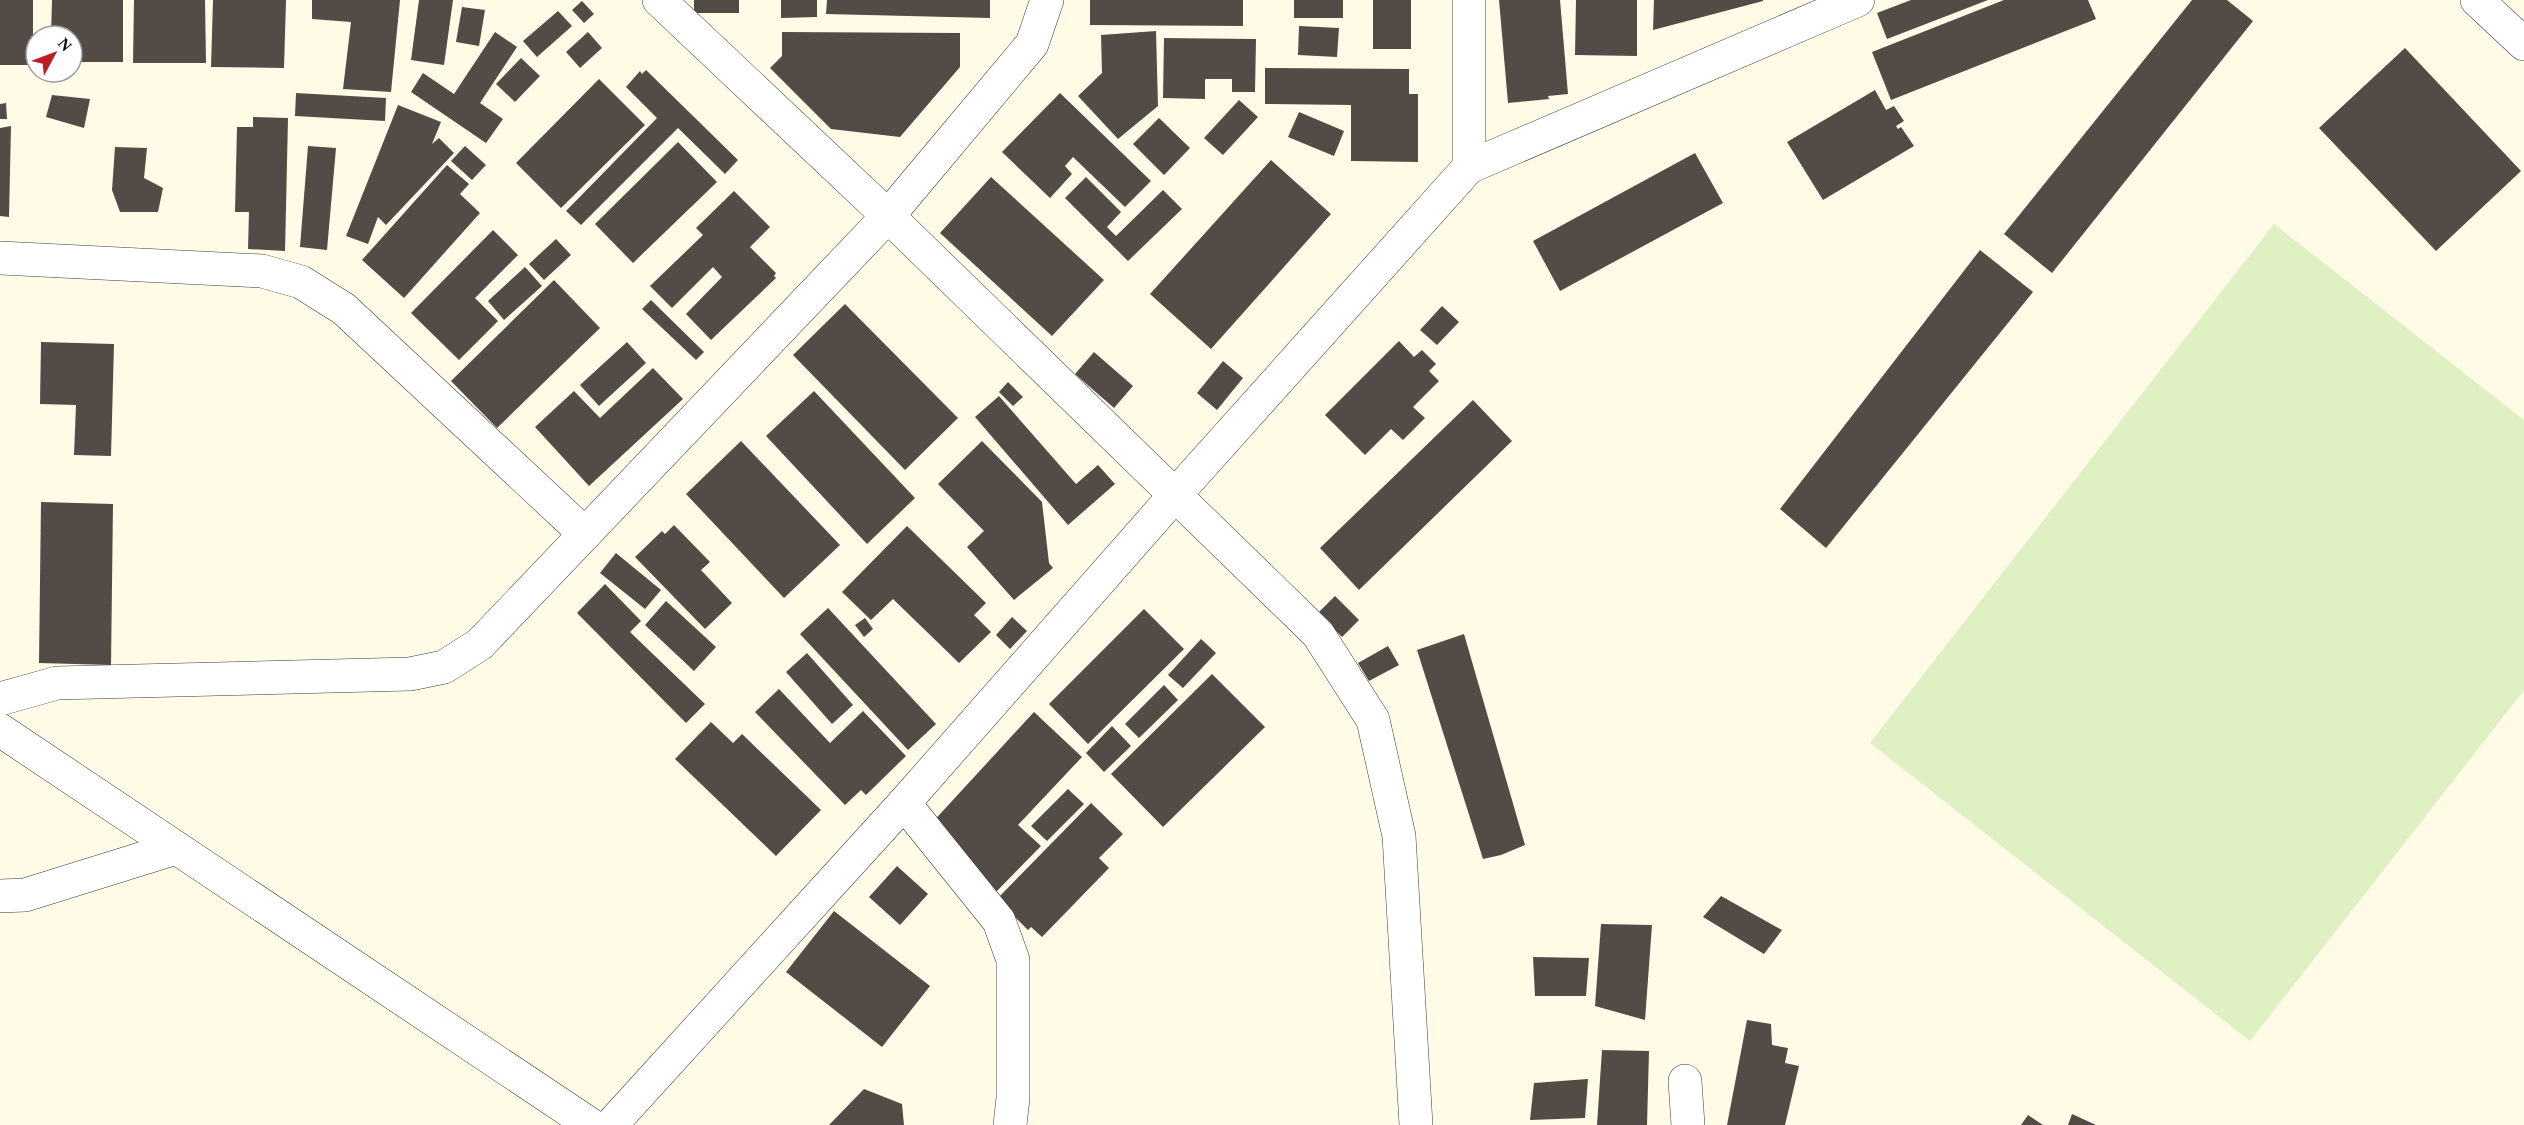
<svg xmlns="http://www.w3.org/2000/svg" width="2524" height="1125" font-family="'Times New Roman',serif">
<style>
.pitch{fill:#dff0c2}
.building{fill:#524b46}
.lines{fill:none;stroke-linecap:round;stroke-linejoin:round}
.minor-casing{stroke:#3c3c3c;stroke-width:34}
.minor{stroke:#fff;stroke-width:33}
</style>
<rect width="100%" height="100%" fill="#fffbe6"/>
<!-- pitch -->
<polygon class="pitch" points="2274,224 2524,420 2524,690 2250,1041 1870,743"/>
<!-- building -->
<g class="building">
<rect x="0" y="0" width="33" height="65"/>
<polygon points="52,0 123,0 123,62 72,62 72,36 51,36"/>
<polygon points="134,0 205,0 206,63 133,63"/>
<polygon points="213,0 286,0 284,68 211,67"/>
<polygon points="312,0 400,0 391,92 343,89 351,22 312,19"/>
<polygon points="419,0 453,0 444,65 411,60"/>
<rect x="694" y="0" width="45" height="13"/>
<polygon points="781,0 817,0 817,17 781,18"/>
<polygon points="827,0 990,0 990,18 826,14"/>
<polygon points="1090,0 1243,0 1243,26 1090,25"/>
<rect x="1294" y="0" width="49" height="18"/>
<rect x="1373" y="0" width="38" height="49"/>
<polygon points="1499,0 1560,0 1568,94 1548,96 1549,99 1508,103"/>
<polygon points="1576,0 1637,0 1637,56 1575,55"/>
<polygon points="1654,0 1763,0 1763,1 1653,30"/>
<polygon points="1911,0 1988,0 1887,39 1877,13"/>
<polygon points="2004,0 2088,0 2096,19 1891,100 1872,52"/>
<polygon points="2192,0 2227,0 2253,21 2052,273 2004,234"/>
<polygon points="582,1 594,14 584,23 572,10"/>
<polygon points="462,7 485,10 479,46 456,42"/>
<polygon points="558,11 572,26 537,57 523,41"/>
<polygon points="1299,26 1339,28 1337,57 1298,55"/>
<polygon points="1156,31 1158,106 1118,139 1078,96 1102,73 1101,35"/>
<polygon points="495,32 517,47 480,103 503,119 486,143 411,92 423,73 454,94"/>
<polygon points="588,32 602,48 580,68 566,52"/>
<polygon points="782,32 960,33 960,67 900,137 831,129 770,68 782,56"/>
<polygon points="1164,38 1256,39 1255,92 1232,92 1232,79 1205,79 1205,99 1163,98"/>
<polygon points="2405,48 2521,171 2436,251 2319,128"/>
<polygon points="521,58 540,76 515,102 496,84"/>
<polygon points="1265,68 1409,69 1409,94 1418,94 1418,162 1351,161 1351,105 1265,104"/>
<polygon points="646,70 738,160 725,174 678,128 581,225 566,211 657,118 626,87 640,71 642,74"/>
<polygon points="599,79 645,125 561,208 516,163"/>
<polygon points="1875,90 1886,110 1894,106 1904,121 1896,126 1898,129 1901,127 1914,146 1823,200 1787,142"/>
<polygon points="296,93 386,98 385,121 295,116"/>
<polygon points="1060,93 1151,181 1125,207 1073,157 1065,166 1072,174 1050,198 1002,152"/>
<polygon points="52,95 90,99 84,128 46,117"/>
<polygon points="1239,100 1258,117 1223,155 1204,138"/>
<polygon points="6,103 7,119 0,119 0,104"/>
<polygon points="398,105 441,122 432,144 439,138 454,153 386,225 378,217 368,244 346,236"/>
<polygon points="1299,112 1344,131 1334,156 1288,137"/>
<polygon points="253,117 288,118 285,251 248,249 249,212 235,212 237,127 253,127"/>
<polygon points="1159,118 1190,148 1164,175 1133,144"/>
<polygon points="11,126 9,217 0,216 0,128"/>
<polygon points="678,142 717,182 633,263 595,224"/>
<polygon points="308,146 336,148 327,250 300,247"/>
<polygon points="465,146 486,165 472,180 451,161"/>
<polygon points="115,147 147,148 144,178 163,188 158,212 120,212 112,190"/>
<polygon points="1695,153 1723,203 1560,291 1533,241"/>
<polygon points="1271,160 1331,214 1211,349 1150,294"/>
<polygon points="447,165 469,184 460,194 480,213 404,298 362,260"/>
<polygon points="991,177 1104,280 1052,336 940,233"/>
<polygon points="1086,177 1121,212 1107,227 1116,236 1163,190 1182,209 1128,261 1065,198"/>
<polygon points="734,191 770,227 750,247 776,273 774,276 776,278 711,340 686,314 722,277 713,267 672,308 650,286 703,235 696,228"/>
<polygon points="493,230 518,255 475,298 498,321 459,360 411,313"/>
<polygon points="556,239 571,255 544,280 529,264"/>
<polygon points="1980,250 2033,292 1826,548 1780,509"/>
<polygon points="525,267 542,286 504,320 488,301"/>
<polygon points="554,280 600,328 497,428 451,381"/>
<polygon points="651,300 704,352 696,360 642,309"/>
<polygon points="845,304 958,418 905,470 793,355"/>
<polygon points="1442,306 1459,322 1437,345 1420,330"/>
<polygon points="1399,341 1414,357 1422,350 1436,364 1429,371 1439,381 1413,407 1425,418 1403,440 1391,429 1365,455 1325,415"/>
<polygon points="41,342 114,344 111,456 74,455 76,405 40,404"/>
<polygon points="627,342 646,363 599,406 580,385"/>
<polygon points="1094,352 1133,386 1114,408 1075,374"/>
<polygon points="1223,361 1243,378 1217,410 1197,393"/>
<polygon points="653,368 683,399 589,486 535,427 574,391 600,418"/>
<polygon points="1008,382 1023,397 1013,406 999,392"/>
<polygon points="814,391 915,498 867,544 766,436"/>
<polygon points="999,396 1076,484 1098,465 1115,484 1068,525 975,417"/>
<polygon points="1473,400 1512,441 1359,590 1320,548"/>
<polygon points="741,441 840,545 784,598 686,494"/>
<polygon points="982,441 1042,502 1049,563 1053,568 1014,600 967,547 984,531 938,484"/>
<polygon points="41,502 113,504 111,665 39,663"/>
<polygon points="674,525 710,562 701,570 732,603 705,629 635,557 662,531 665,534"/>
<polygon points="907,526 986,603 974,615 991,632 959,663 893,599 871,620 842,592"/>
<polygon points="616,553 661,590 645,609 600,573"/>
<polygon points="605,584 641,621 630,632 705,704 686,723 577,613"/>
<polygon points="1335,596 1359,620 1342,637 1318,613"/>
<polygon points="666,601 716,647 694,671 645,625"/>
<polygon points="828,608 936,724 908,750 800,634"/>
<polygon points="1144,609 1184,649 1088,744 1049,704"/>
<polygon points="1012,617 1027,631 1010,649 996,635"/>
<polygon points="865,618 873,629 864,637 855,625"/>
<polygon points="1464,634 1525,845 1501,855 1483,859 1417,650"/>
<polygon points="1201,639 1216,653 1183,688 1168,675"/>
<polygon points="1388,646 1399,665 1369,681 1358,663"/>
<polygon points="807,653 853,705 832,724 786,672"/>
<polygon points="1212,674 1265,727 1163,827 1111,774"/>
<polygon points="1164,685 1178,700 1139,738 1125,724"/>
<polygon points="779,689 830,743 863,711 906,756 866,795 861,790 845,805 755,712"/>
<polygon points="1034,712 1082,757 1018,825 1041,846 996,892 929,826"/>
<polygon points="711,722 733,743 742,734 821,810 776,856 675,759"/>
<polygon points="1112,726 1131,746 1104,772 1086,753"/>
<polygon points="1068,789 1084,804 1047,841 1031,826"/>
<polygon points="1091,803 1123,834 1099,858 1109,868 1042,937 1031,927 1028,930 997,899"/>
<polygon points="897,866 928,894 900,925 869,897"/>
<polygon points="1721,896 1782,930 1764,954 1703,917"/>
<polygon points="834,911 930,986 882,1047 786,972"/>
<polygon points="1601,924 1652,925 1645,1020 1595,1006"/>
<polygon points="1533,957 1589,958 1586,996 1535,996"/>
<polygon points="1747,1020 1771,1024 1772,1045 1788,1048 1785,1063 1799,1066 1785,1125 1727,1125"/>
<polygon points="1602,1050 1649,1051 1647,1125 1597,1125"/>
<polygon points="1588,1079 1585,1118 1530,1120 1534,1083"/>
<polygon points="864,1089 902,1104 904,1125 829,1125"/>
<polygon points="2072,1114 2096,1125 2068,1125"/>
<polygon points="2028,1115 2043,1125 2021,1125"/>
</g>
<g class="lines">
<!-- minor casing -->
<g class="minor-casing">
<g id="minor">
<polyline points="659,0 888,216 1318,634 1373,720 1399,836 1416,1125"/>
<polyline points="2477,0 2524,44"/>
<polyline points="1469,167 1858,0"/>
<polyline points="0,258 262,271 301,282 344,309 585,534"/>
<polyline points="0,699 57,683 410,674 444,667 480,644 888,216 1032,44 1047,0"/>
<polyline points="0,730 591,1125"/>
<polyline points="904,803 999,921 1013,960 1013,1098 1010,1125"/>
<polyline points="0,896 25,895 176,848"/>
<polyline points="1685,1081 1688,1125"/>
<polyline points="611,1125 904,803 1176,494 1469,167 1469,0"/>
</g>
</g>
<!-- minor -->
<use href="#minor" class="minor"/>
</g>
<!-- north arrow -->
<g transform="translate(54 54) rotate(49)"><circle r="28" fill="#ffffff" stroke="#9d9d9d" stroke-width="1.5"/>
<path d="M0-4.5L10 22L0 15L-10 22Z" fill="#bc1f21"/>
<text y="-9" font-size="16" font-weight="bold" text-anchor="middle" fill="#090909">N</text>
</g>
</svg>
